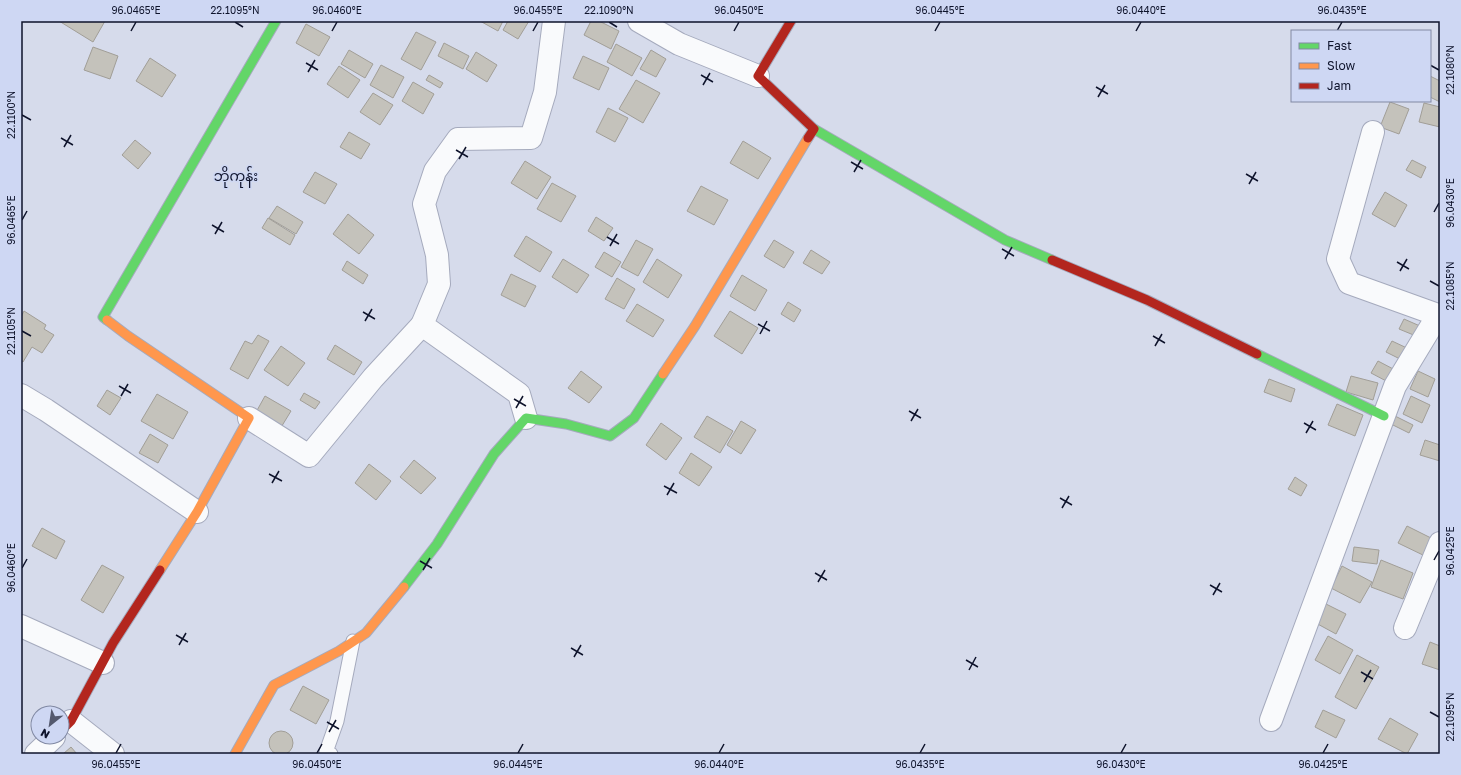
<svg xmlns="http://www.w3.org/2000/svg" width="1461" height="775" font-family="'Golos Text','Noto Sans Myanmar',sans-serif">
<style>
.building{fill:#c4c2bb;stroke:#a19e97}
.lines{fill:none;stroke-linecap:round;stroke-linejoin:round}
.lane-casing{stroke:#a5aabd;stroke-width:15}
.street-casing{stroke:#a5aabd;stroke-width:24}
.fast-casing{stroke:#a5aabd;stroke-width:11}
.slow-casing{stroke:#a5aabd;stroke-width:11}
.jam-casing{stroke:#a5aabd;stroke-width:11}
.lane{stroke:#f9fafc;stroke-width:13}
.street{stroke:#f9fafc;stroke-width:22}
.fast{stroke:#63d668;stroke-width:9}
.slow{stroke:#ff974d;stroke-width:9}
.jam{stroke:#b3261e;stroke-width:9}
.ticks{fill:none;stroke:#0e132b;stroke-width:1.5}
.labels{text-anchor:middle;stroke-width:3;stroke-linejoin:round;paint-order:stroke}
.quarter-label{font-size:14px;fill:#0e132b;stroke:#ced7f3}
.neatline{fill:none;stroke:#0e132b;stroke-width:1.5}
.ticks-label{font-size:10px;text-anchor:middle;fill:#0e132b}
</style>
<rect width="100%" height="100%" fill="#d6dbeb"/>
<!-- building -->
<g class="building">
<polygon points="59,21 105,21 93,42"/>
<polygon points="480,21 503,21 498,31"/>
<polygon points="508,21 529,21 518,39 503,30"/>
<polygon points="591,21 599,21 619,31 611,49 584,35"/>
<polygon points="306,24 330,37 319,56 296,43"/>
<polygon points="416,32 436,42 421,70 401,59"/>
<polygon points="444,43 469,56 463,69 438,56"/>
<polygon points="616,44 642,58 632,76 607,62"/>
<polygon points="93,47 118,56 110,79 84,70"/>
<polygon points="349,50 373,64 365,78 341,64"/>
<polygon points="651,50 666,59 656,77 640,69"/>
<polygon points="476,52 497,65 487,82 466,69"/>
<polygon points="583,56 609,68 599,90 573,78"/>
<polygon points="150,58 176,75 162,97 136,81"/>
<polygon points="381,65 404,77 393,98 370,85"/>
<polygon points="339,66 360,80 348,98 327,84"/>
<polygon points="429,75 443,83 440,88 426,80"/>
<polygon points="1430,76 1440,81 1440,102 1430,97"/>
<polygon points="636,80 660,93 643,123 619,109"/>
<polygon points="413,82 434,94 423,114 402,101"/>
<polygon points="373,93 393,105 380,125 360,112"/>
<polygon points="1390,102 1409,109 1399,134 1380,127"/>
<polygon points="1424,103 1440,107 1440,127 1419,122"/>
<polygon points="608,108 628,118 615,142 596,132"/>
<polygon points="349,132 370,144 361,159 340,147"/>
<polygon points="135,140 151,153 138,169 122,155"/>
<polygon points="743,141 771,158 758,179 730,163"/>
<polygon points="1412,160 1426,167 1421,178 1406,170"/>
<polygon points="525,161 551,177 537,199 511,183"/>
<polygon points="315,172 337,184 325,204 303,192"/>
<polygon points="552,183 576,196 561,222 537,209"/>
<polygon points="701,186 728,200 714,225 687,211"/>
<polygon points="1385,192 1407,205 1395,227 1372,214"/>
<polygon points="277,206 303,222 296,234 269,218"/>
<polygon points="348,214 374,235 359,254 333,234"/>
<polygon points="596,217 613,228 604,241 588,231"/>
<polygon points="268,218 295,235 290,245 262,228"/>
<polygon points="526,236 552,252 540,272 514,256"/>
<polygon points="636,240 653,249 638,276 621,267"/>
<polygon points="774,240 794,252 784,268 764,256"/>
<polygon points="811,250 830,262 822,274 803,263"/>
<polygon points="604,252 621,262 612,277 595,267"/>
<polygon points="563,259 589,275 577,293 552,277"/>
<polygon points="657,259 682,275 668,298 643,282"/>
<polygon points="347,261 368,275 363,284 342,270"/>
<polygon points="511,274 536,286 525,307 501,295"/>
<polygon points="742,275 767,290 755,311 730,296"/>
<polygon points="617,278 635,289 624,309 605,299"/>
<polygon points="788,302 801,310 794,322 781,314"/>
<polygon points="637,304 664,320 653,337 626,321"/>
<polygon points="24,311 46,325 44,329 54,335 42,353 32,347 23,362 21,361 21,317"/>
<polygon points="730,311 758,328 742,354 714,336"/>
<polygon points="1404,319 1420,326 1416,336 1399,329"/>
<polygon points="258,335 269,341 248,379 230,369 245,341 252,344"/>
<polygon points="1392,341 1409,349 1404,361 1386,352"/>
<polygon points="335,345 362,362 354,375 327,359"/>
<polygon points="281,346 305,363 288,386 264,370"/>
<polygon points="1378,361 1397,371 1390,383 1371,373"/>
<polygon points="581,371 602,387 589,403 568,388"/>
<polygon points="1418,371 1435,379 1428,397 1410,389"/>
<polygon points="1351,376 1378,383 1373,400 1346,392"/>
<polygon points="1269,379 1295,389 1291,402 1264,392"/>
<polygon points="107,390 121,398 110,415 97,406"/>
<polygon points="304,393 320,402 315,409 300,400"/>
<polygon points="157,394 188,412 173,439 141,421"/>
<polygon points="265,396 291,411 280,429 255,414"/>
<polygon points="1411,396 1430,405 1422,423 1403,414"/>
<polygon points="1337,404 1363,415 1355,436 1328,425"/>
<polygon points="707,416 733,431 720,453 694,437"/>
<polygon points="1395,416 1413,425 1409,433 1391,424"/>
<polygon points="741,421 756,430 741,454 727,445"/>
<polygon points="661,423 682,438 666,460 646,445"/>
<polygon points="150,434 168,445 158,463 139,453"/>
<polygon points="1425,440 1440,445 1440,461 1420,455"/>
<polygon points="691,453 712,467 699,486 679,473"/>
<polygon points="414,460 436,478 421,494 400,477"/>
<polygon points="369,464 391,481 376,500 355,483"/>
<polygon points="1295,477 1307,485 1301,496 1288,489"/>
<polygon points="1407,526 1433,539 1425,556 1398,543"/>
<polygon points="42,528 65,541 56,559 32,546"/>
<polygon points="1354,547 1379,550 1377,564 1352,561"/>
<polygon points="1381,560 1413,573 1403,599 1371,587"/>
<polygon points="102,565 124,577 103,613 81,600"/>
<polygon points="1342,566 1372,582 1360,603 1331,588"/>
<polygon points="1324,603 1346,614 1336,634 1314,622"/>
<polygon points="1328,636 1353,650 1340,674 1315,660"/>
<polygon points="1430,642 1440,646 1440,670 1422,664"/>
<polygon points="1357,655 1379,667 1356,709 1335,697"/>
<polygon points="303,686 329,700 316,724 290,710"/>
<polygon points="1323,710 1345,720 1336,738 1315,727"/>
<polygon points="1390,718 1418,734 1407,754 1378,739"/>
<circle cx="281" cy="743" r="12"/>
<polygon points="71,747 77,754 63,754"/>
</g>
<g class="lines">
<!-- lane casing -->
<g class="lane-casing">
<polyline id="lane" points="331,754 326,752 337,721 353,641"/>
</g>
<!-- street casing -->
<g class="street-casing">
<g id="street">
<polyline points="639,21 679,44 758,76"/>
<polyline points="1373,132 1338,259 1349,283 1438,315"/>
<polyline points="21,395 46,410 197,512"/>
<polyline points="249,418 309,456 373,378 422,325"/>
<polyline points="526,418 519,394 422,325 439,284 437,255 424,204 435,171 458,139 531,138 545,92 554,21"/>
<polyline points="21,626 103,663"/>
<polyline points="1405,628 1440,543"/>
<polyline points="1271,720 1395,386 1438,315 1440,316"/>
<polyline points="71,721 113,754"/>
<polyline points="36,754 54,737"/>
</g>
</g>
<!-- fast casing -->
<g class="fast-casing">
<g id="fast">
<polyline points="814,129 1005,240 1052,260"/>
<polyline points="107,320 103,317 276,21"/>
<polyline points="1257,354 1384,416"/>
<polyline points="404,587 437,544 494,454 526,418 566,424 610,436 634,418 663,374"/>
</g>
</g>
<!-- slow casing -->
<g class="slow-casing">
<g id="slow">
<polyline points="107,320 128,336 249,418 197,512 160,570"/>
<polyline points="663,374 695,326 808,138"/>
<polyline points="235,754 274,685 339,651 366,633 404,587"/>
</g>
</g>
<!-- jam casing -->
<g class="jam-casing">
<g id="jam">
<polyline points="791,21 758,76 814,129 808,138"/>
<polyline points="1052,260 1147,300 1257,354"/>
<polyline points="62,730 71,721 113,643 160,570"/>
</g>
</g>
<!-- lane -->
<use href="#lane" class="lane"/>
<!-- street -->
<use href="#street" class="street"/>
<!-- fast -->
<use href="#fast" class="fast"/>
<!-- slow -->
<use href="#slow" class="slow"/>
<!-- jam -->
<use href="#jam" class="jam"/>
</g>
<!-- ticks -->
<path class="ticks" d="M235,22l8,5M609,22l8,5M131,31l5,-9M332,31l5,-9M533,31l5,-9M734,31l5,-9M935,31l5,-9M1136,31l5,-9M1337,31l5,-9M306,63l12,7M1430,65l9,5M308,72l7,-12M701,75l12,7M703,85l7,-12M1096,87l12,7M1098,97l7,-12M22,115l9,5M61,138l12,7M64,147l7,-12M456,150l12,7M459,159l7,-12M851,162l12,7M854,172l7,-12M1246,174l12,7M1249,184l7,-12M1434,212l5,-9M22,220l5,-9M212,225l12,7M215,234l7,-12M607,237l12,7M610,246l7,-12M1002,249l12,7M1005,259l7,-12M1397,262l12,7M1400,271l7,-12M1430,281l9,5M363,312l12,7M365,321l7,-12M758,324l12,7M22,331l9,5M760,334l7,-13M1153,336l12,7M1155,346l7,-12M119,386l12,7M121,396l7,-12M514,399l12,7M516,408l7,-12M909,411l12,7M911,421l7,-12M1304,423l12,7M1306,433l7,-12M269,474l13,7M272,483l7,-12M664,486l13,7M667,495l7,-12M1060,498l12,7M1062,508l7,-12M1434,560l5,-9M420,561l12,7M22,568l5,-9M423,570l7,-12M815,573l12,7M818,582l7,-12M1210,585l12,7M1213,595l7,-12M176,635l12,7M179,645l7,-12M571,648l12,7M574,657l7,-12M966,660l12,7M969,670l7,-13M1361,672l12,7M1364,682l7,-12M1430,712l9,5M327,722l12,7M329,732l7,-12M116,753l5,-9M317,753l5,-9M518,753l5,-9M719,753l5,-9M920,753l5,-9M1121,753l5,-9M1323,753l5,-9"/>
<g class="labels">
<!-- quarter labels -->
<g class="quarter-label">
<text x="236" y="181">ဘိုကုန်း</text>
</g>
</g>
<!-- border -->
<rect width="1461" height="775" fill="none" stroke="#ced7f3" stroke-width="44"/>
<!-- legend -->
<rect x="1291" y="30" width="140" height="72" fill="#ced7f3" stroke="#8189a3"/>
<rect x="1299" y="43" width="20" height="6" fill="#63d668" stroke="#8189a3"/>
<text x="1327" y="50" font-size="12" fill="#0e132b">Fast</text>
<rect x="1299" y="63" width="20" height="6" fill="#ff974d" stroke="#8189a3"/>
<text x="1327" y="70" font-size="12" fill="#0e132b">Slow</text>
<rect x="1299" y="83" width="20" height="6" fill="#b3261e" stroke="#8189a3"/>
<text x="1327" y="90" font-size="12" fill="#0e132b">Jam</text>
<!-- north arrow -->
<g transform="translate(50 725) rotate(210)"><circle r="19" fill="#ced7f3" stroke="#8189a3"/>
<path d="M0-3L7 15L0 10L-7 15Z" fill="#54596e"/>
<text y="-6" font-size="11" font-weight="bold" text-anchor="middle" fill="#0e132b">N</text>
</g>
<rect x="22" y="22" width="1417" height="731" class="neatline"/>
<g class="ticks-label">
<text x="136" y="14">96.0465°E</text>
<text x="235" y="14">22.1095°N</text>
<text x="337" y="14">96.0460°E</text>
<text x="538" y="14">96.0455°E</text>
<text x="609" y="14">22.1090°N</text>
<text x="739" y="14">96.0450°E</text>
<text x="940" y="14">96.0445°E</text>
<text x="1141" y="14">96.0440°E</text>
<text x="1342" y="14">96.0435°E</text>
<text transform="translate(1450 70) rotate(-90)" y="4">22.1080°N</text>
<text transform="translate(11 115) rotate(-90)" y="4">22.1100°N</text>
<text transform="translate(1450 203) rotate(-90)" y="4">96.0430°E</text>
<text transform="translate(11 220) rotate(-90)" y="4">96.0465°E</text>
<text transform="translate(1450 286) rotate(-90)" y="4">22.1085°N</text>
<text transform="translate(11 331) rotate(-90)" y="4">22.1105°N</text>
<text transform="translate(1450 551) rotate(-90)" y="4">96.0425°E</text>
<text transform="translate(11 568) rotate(-90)" y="4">96.0460°E</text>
<text transform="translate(1450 717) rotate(-90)" y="4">22.1095°N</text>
<text x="116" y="768">96.0455°E</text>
<text x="317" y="768">96.0450°E</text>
<text x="518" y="768">96.0445°E</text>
<text x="719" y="768">96.0440°E</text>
<text x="920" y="768">96.0435°E</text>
<text x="1121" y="768">96.0430°E</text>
<text x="1323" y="768">96.0425°E</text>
</g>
</svg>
